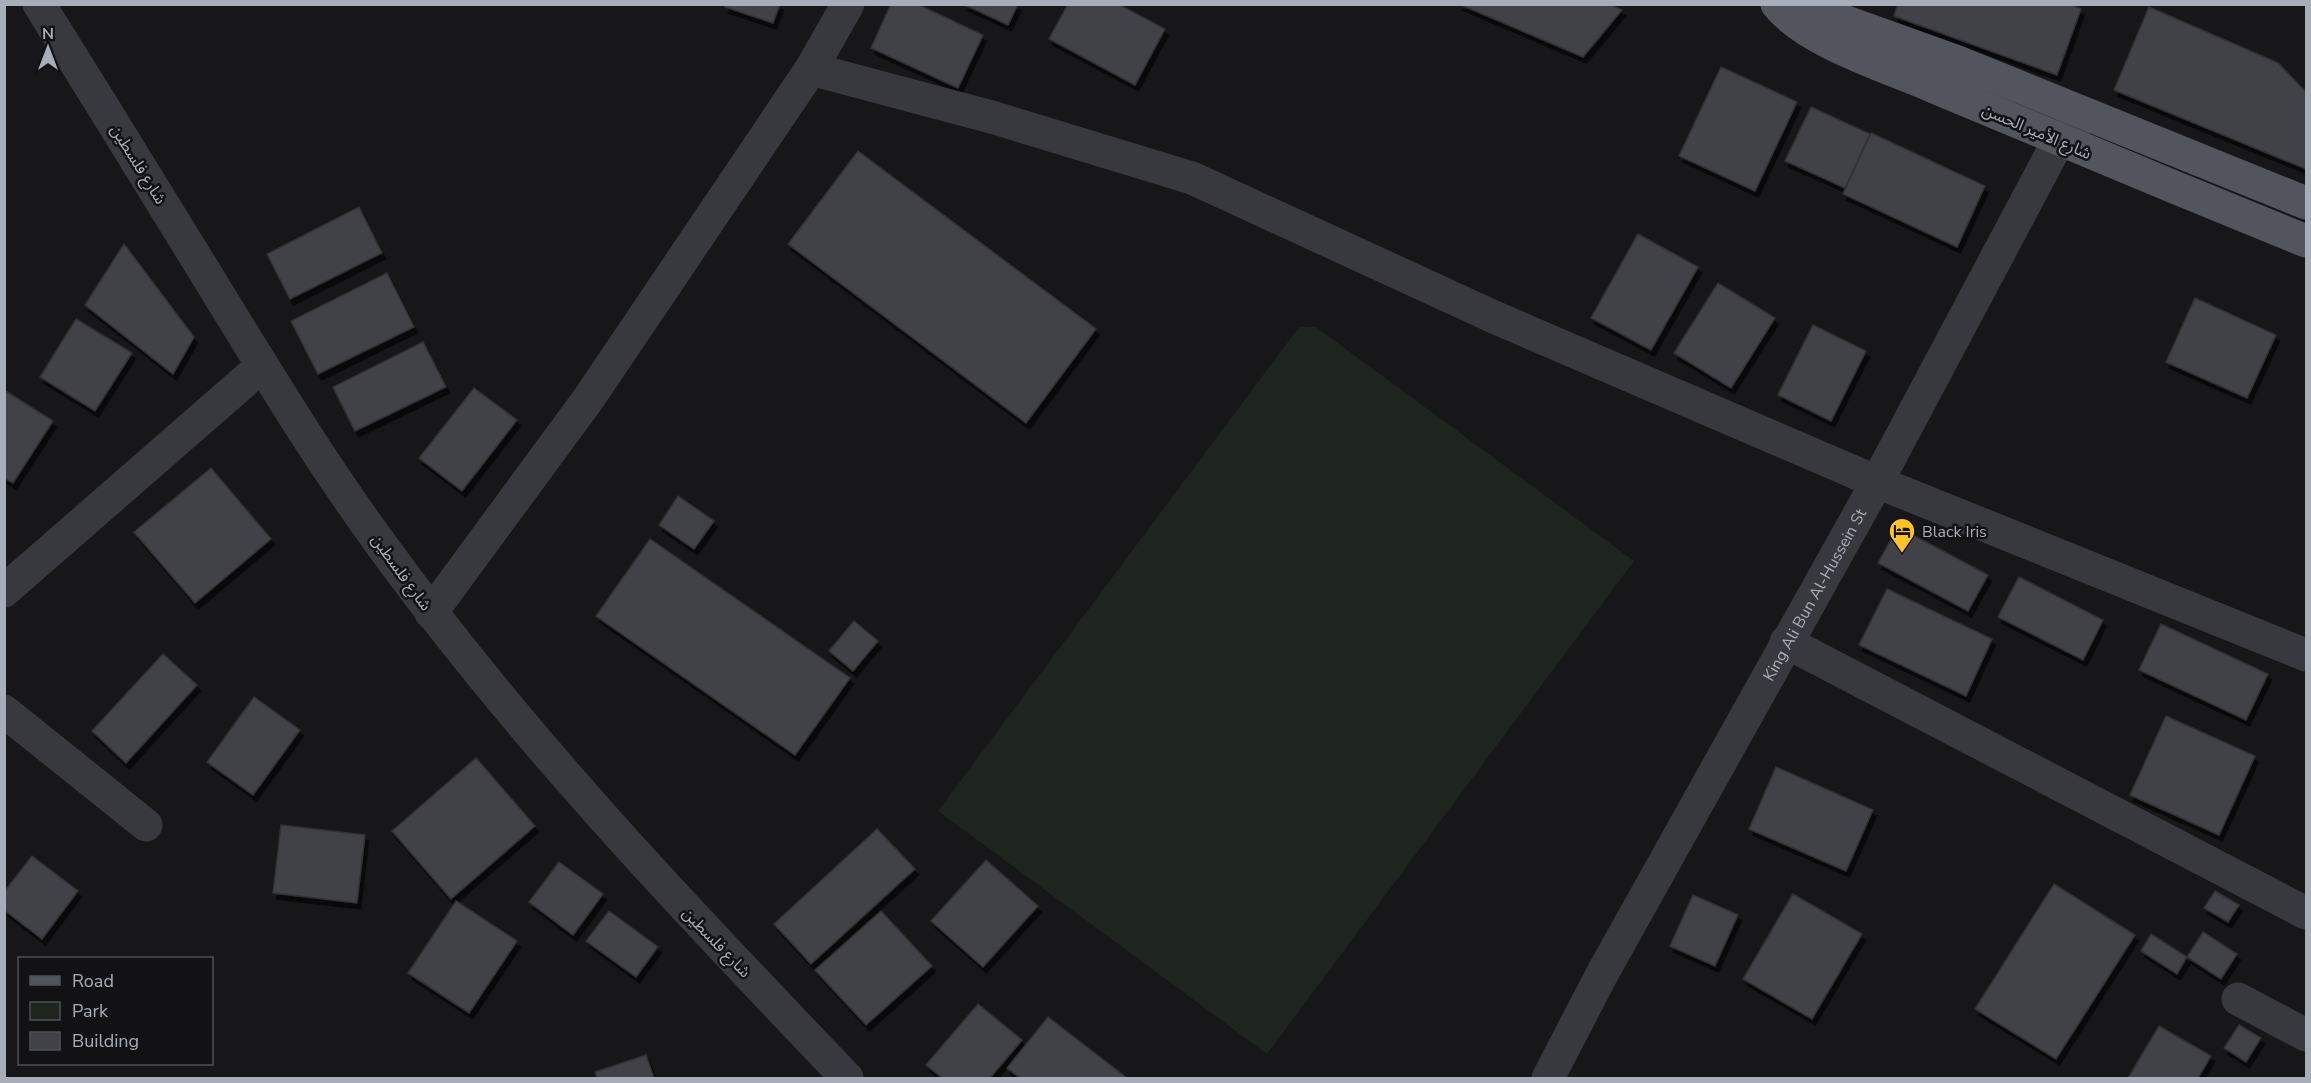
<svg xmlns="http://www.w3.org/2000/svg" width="2311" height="1083" font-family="'Nunito Sans','Noto Sans Arabic',sans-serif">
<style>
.green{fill:#1d251e}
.building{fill:#414247;stroke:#313136;stroke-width:1.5;filter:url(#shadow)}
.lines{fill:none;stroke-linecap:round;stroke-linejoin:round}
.minor{stroke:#38383f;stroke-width:33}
.major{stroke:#53555e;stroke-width:33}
.labels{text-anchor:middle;stroke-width:5;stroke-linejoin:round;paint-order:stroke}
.street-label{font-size:16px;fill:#a8adba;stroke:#121215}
.poi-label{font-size:16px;fill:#a8adba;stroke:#121215;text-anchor:start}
</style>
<defs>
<filter id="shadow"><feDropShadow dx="3.5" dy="6" stdDeviation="0" flood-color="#0009"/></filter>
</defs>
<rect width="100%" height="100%" fill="#17171a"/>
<!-- green -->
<polygon class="green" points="1299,327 1316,327 1634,561 1267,1054 938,811"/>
<!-- building -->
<g class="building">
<polygon points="726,4 780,4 773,23 725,7"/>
<polygon points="891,4 917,4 983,35 958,88 871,48"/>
<polygon points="963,4 1018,4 1008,25"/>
<polygon points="1068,4 1118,4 1165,29 1135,85 1049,39"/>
<polygon points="1459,4 1609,4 1622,10 1583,57"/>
<polygon points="1898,4 2069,4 2081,9 2057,75 1894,16"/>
<polygon points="2149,7 2278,63 2306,92 2306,169 2114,90"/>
<polygon points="1721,67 1797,102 1755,191 1679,156"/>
<polygon points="1811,107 1870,134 1845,188 1785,161"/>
<polygon points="1871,133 1985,186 1957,247 1843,194"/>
<polygon points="858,151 1096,329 1026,423 788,244"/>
<polygon points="359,207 382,253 290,299 267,254"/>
<polygon points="1638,234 1698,267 1651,350 1591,318"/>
<polygon points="124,244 194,337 173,374 85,305"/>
<polygon points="387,273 414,327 318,374 291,321"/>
<polygon points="1718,283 1775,318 1731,388 1674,353"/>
<polygon points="2195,298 2276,335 2247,398 2166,362"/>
<polygon points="76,319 132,353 95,411 40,377"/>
<polygon points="1813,325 1866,351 1831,421 1778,395"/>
<polygon points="423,342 446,387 355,431 333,387"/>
<polygon points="474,388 517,420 462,491 419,458"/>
<polygon points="4,390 53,421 13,483 4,478"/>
<polygon points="211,468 271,539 195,603 134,532"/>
<polygon points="678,496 714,521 694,549 659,525"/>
<polygon points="1898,527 1988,575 1968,611 1878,563"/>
<polygon points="650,539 850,678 795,755 596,616"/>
<polygon points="2019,577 2103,620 2083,660 1998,617"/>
<polygon points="1887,589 1992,639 1966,696 1859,645"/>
<polygon points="854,621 878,641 853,671 829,651"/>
<polygon points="2161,624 2268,674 2246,720 2139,670"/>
<polygon points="163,654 197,685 126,763 92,731"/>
<polygon points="254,697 300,730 253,795 207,762"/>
<polygon points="2166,716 2255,756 2219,835 2130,795"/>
<polygon points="476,758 535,826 451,899 392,831"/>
<polygon points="1776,767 1873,810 1846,871 1749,829"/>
<polygon points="281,825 365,835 357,903 273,893"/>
<polygon points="877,829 915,869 811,964 774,924"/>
<polygon points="32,856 78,891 42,939 4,910 4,892"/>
<polygon points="986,860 1038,906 983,967 931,921"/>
<polygon points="559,862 603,894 573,935 529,902"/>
<polygon points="2054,884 2135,935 2056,1059 1975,1009"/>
<polygon points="2215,891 2239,905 2228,922 2204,908"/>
<polygon points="1793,894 1862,934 1812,1019 1743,979"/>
<polygon points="1693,895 1738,915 1715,966 1670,946"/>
<polygon points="456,901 517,941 469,1013 408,973"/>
<polygon points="609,911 658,947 636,977 586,941"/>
<polygon points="881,911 932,966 866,1025 815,970"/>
<polygon points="2203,932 2237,954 2221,979 2187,957"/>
<polygon points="2151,934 2187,957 2177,974 2141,951"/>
<polygon points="978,1004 1022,1040 990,1078 942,1078 926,1065"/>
<polygon points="1048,1017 1127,1078 1020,1078 1007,1068"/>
<polygon points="2239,1025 2261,1038 2246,1062 2224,1048"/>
<polygon points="2159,1026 2211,1056 2198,1078 2128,1078"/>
<polygon points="646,1055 654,1078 597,1078 595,1072"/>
</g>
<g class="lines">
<!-- minor -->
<g class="minor">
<path d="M39,4c55,88 110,177 164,265 57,93 113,186 177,274 140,193 302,363 467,535"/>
<polyline points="811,69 995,118 1192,178 1494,317 1877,482 2306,655"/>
<polyline points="4,591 262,366"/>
<polyline points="431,613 589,398 811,69 848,4"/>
<polyline points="1786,642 2306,913"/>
<polyline points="4,711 146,825"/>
<polyline points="2238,999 2306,1035"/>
<path id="s1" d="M1548,1078l54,-104 275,-492 182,-342 20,-20"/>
</g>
<!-- major -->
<g class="major">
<path d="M1777,4c30,38 111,63 155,82 125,53 249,104 374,155"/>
<polyline points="1791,5 1838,19 1958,62 2306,203"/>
</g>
</g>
<!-- icons -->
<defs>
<g id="hotel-pin" transform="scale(1.35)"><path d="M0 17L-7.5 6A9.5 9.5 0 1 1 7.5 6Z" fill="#ffc32a" stroke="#121215"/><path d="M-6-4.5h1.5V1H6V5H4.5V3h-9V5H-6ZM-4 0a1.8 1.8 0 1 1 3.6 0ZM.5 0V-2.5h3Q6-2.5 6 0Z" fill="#111"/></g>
</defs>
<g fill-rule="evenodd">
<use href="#hotel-pin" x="1902" y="531"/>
</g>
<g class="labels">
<!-- street labels -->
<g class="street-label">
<text transform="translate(2037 131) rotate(23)" y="6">شارع الأمير الحسن</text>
<text transform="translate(139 164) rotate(58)" y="6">شارع فلسطين</text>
<text transform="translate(402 572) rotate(54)" y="6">شارع فلسطين</text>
<text dy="6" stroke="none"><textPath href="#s1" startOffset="552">King Ali Bun Al-Hussein St</textPath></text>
<text transform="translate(717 942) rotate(46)" y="6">شارع فلسطين</text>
</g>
<!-- poi labels -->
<g class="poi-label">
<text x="1922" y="537">Black Iris</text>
</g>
</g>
<!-- border -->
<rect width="2311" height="1083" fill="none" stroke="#a8adba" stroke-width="12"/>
<!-- legend -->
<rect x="18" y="957" width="195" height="108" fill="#121215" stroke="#4e5057" stroke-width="1.5"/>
<rect x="30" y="976" width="30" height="9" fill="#53555e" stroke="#4e5057" stroke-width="1.5"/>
<text x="72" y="987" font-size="18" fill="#a8adba">Road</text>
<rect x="30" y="1002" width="30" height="18" fill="#1d251e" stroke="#4e5057" stroke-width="1.5"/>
<text x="72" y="1017" font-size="18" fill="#a8adba">Park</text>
<rect x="30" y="1032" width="30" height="18" fill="#414247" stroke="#4e5057" stroke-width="1.5"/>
<text x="72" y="1047" font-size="18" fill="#a8adba">Building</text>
<!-- north arrow -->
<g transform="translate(48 48)" stroke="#121215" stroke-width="4.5" paint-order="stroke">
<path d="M0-4.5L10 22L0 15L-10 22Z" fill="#a8adba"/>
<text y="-9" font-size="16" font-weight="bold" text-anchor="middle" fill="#a8adba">N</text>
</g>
</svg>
